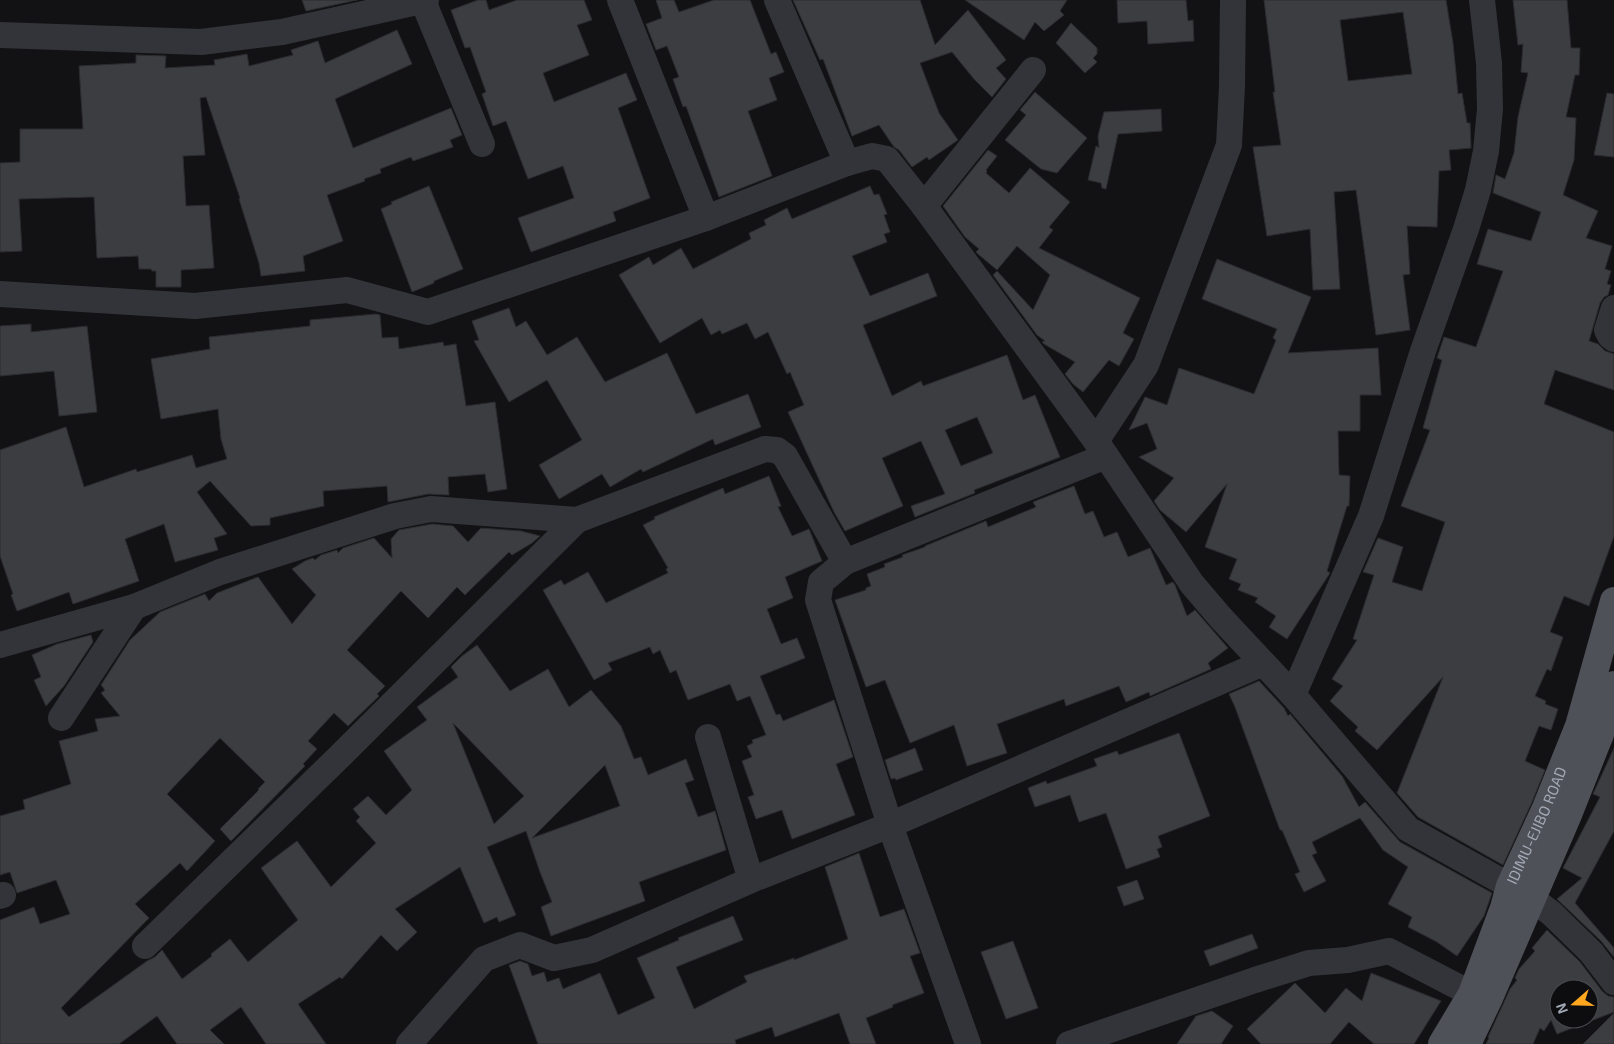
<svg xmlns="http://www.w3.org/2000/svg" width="1614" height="1044" font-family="'Exo 2',sans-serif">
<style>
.building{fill:#3c3d41;stroke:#2c2c30;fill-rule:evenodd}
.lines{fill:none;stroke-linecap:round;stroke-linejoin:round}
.minor{stroke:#333439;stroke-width:26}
.major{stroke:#4e5158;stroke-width:28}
.labels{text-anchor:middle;stroke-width:4;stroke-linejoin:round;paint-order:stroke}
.street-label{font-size:15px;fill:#a2a9b5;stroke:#0d0d0f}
</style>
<rect width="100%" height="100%" fill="#121214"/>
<!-- building -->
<g class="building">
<polygon points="302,0 357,0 306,11"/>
<polygon points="478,0 486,0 489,10 517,0 584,0 592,20 577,25 589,55 543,73 554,102 626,73 637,100 618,108 650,198 613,212 616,221 531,252 518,218 574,198 563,166 528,179 506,121 493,126 482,94 486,92 470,47 465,48 451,10"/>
<polygon points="656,0 674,0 679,12 714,0 750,0 771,54 776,52 784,72 769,78 777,100 748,111 772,176 719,197 686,106 683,107 673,79 679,77 667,46 656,50 646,24 662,18"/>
<polygon points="793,0 920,0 935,45 968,10 1006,60 996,68 1006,79 992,97 974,79 952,52 920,63 939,113 958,140 929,160 927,157 912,167 899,150 894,147 879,125 852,136 823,59 820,60"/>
<polygon points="965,0 1067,0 1060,11 1064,15 1044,31 1035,22 1024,40"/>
<polygon points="1117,0 1186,0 1188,21 1193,20 1194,41 1148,44 1147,21 1118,23"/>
<path d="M1264,0h182l7,43 5,51 4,-1 5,30h3l1,25 -22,2 2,20 -12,1 -2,56 -30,-1 3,48 -7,1 7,55 -34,5 -20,-145 -22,2 6,97 -27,1 -3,-61 -43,7 -14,-89 28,-2 -8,-53h2zM1403,12l9,62 -64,7 -8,-61z"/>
<polygon points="1513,0 1567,0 1571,48 1580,48 1579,75 1575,75 1566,117 1576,118 1574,160 1563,195 1598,211 1586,238 1612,246 1605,269 1611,271 1607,284 1611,285 1608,295 1604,297 1600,303 1589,341 1598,344 1605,351 1614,354 1614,390 1555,370 1544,404 1614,432 1614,536 1589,606 1564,596 1550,632 1563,637 1551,671 1547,669 1535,696 1546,701 1545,704 1558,709 1551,730 1539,726 1525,761 1545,770 1532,802 1503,865 1418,817 1397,793 1443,677 1377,750 1355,731 1358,727 1330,701 1343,686 1332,679 1357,640 1353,639 1374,575 1363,572 1378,538 1403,547 1392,582 1422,591 1445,522 1401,506 1430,430 1423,428 1442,360 1437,358 1444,337 1476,347 1503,271 1477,264 1488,229 1531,241 1541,212 1493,193 1496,175 1505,179 1514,153 1518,117 1528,73 1521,72 1523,44 1518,45"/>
<polygon points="1071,23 1097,48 1097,54 1093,58 1097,62 1085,73 1056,43"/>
<polygon points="397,30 412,64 335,99 353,148 451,108 462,135 450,140 453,147 413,161 411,157 380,169 381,173 364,179 365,181 327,195 343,241 303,256 305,271 261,276 259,263 239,199 240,198 206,97 200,98 205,155 183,156 186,206 209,205 214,268 181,270 181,287 156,287 156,271 152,271 151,269 139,269 138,256 97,258 94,197 19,199 22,251 0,252 0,163 20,162 20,129 83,129 79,66 136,63 136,55 166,56 165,68 215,65 214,60 247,54 249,66 293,55 291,50 318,41 325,63"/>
<polygon points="1035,92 1087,138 1057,173 1041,169 1005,140 1026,115 1020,110"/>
<polygon points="1607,93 1614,94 1614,157 1594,155"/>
<polygon points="1161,109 1162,131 1118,134 1106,189 1102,188 1101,183 1088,180 1096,146 1099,148 1098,136 1104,112"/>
<polygon points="988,150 997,156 986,170 987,171 986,173 1009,193 1030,168 1070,202 1049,227 1053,230 1039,248 1140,298 1123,333 1134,339 1119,366 1109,360 1083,392 1073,384 1065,374 1075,362 1044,344 1042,342 1045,341 1037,335 993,275 997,271 1033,310 1050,275 1017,246 997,270 978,254 976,252 979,249 965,237 943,206"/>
<polygon points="429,186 463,269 434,281 434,283 412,292 381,209 392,204 391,202"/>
<path d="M870,186l4,9 5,-1 8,20 -3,1 6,17 -6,2 3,8 -35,14 18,40 58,-23 9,23 -74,29 29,71 29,-15 2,5 84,-31 16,45 12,-5 25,62 -86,33 1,3 -60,24 -4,-11 34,-12 -24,-53 -39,17 21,48 -58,25 -11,-19 -46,-100 16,-7 -14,-33 -3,2 -19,-42 -13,7 -8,-16 -25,11 -2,-4 -9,5 -9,-17 -42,25 -41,-68 30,-18 4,8 28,-17 12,21 58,-30 -2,-6 17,-8 -2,-5 23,-12 5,11zM977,417l16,36 -32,13 -16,-36z"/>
<polygon points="1217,259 1311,297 1288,353 1378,348 1381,395 1360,395 1360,431 1338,431 1339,475 1350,476 1349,506 1347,506 1327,571 1330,573 1287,639 1269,627 1276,616 1255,602 1258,598 1238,590 1241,584 1229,579 1237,559 1205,547 1227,484 1186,532 1160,510 1154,501 1174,478 1139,457 1157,449 1147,423 1129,430 1145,397 1167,405 1179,368 1254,394 1276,340 1273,338 1277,329 1202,299"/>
<polygon points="509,308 516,327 526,321 547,355 577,337 605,382 667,353 696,414 748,394 761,427 715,445 713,439 643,472 641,469 610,487 602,474 559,499 539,465 582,440 547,380 509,402 474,341 479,340 472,321"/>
<polygon points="376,314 380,315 382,338 398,337 399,349 443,342 444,346 456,344 466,406 495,402 507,489 488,492 485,474 448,477 449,495 428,494 388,502 387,486 323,491 324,506 270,518 270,525 251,526 210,481 197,492 227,534 214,538 218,550 175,562 164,524 125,539 139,581 73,604 69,592 17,611 11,595 13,594 0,556 0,450 66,427 84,487 136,469 137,472 192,455 196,468 227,459 221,439 218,409 161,419 151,359 210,349 209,337 310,326 310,320"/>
<polygon points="31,324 31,332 87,326 97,412 59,416 54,371 0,376 0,326"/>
<polygon points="769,476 781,506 778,507 792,536 809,529 822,561 785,577 793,598 767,609 781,644 797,638 805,658 760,676 776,715 780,714 783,721 834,700 853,757 836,764 855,815 792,839 782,810 756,819 748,797 754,795 742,761 752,757 747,746 753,743 752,740 766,735 750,696 737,701 730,684 688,700 676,670 670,673 660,650 653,654 650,647 608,663 612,670 594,680 543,590 561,580 564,585 588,572 606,603 668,573 666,569 668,568 643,525 655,519 654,517 723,488 725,494"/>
<polygon points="1074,486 1085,514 1093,511 1104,537 1117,532 1128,557 1150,548 1166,585 1173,582 1175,585 1187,616 1195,610 1228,648 1208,663 1211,669 1150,696 1149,692 1126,702 1119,686 1066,706 1064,699 997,724 1007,753 967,766 954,725 910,743 885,680 866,687 835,600 866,590 866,588 871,586 867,574 885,567 884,564 903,557 902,555 925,547 925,546 986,521 988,527 1036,507 1033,502"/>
<path d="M432,524l21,2 15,16 13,-14 40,3 19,5 -8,7 -20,12 -3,-3 -44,43 -8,-8 -29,31 -27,-27 -54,59 38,36 -8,8 2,2 -31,30 -14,-13 -26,28 9,8 -14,15 2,2 -74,75 -11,-12 39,-39 -1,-1 7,-7 -45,-44 -53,56 48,47 -28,30 -7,-8 -45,41 14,14 -88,90 8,9 78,-56 8,-4 7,-7 20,29 30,-23 -1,-2 19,-15 18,23 50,-42 -37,-52 36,-27 34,46 45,-44 -20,-22 4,-4 -7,-8 15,-13 18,19 26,-25 -28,-39 43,-31 -10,-13 41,-30 -7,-10 11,-11 15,-11 33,46 38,-22 21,38 22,-17 30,36 13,33 7,-2 7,18 38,-16 8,21 -9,3 13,34 17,-6 11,39 -87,32 6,19 -94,35 -10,-29 11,-5 -12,-30 -14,-41 -39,16 29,68 -17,7 -2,-5 -13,6 -24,-56 -65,42 22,23 -20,19 -16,-16 -39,44 -2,-2 -42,27 28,40h-60l-25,-37 -31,23 14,14h-47l-20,-28 -38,28h-119v-124l34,-13 6,17 30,-10 -14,-34 -39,13 -7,-21 -10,3v-59l25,-7 -2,-9 48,-16 -12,-43 39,-10 -3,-12 25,-3 -19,-23 4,-3 -4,-5 29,-45 30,-28 45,-18 4,7 8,-8 41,-16 34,47 24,-29 -24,-26 13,-8 8,-3 2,2 6,-5 16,-5 1,3 5,-5 31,-10 18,20 -1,-19 8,-9zM453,723l71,73 -30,28zM605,765l15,41 -88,32z"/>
<polygon points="91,635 93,642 64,686 46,706 34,680 41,677 32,655 57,644"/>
<polygon points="1259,681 1284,708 1288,716 1290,714 1342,776 1359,807 1365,802 1400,842 1492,893 1484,916 1457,956 1437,942 1408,927 1412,917 1388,904 1408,867 1383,850 1360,818 1312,842 1317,853 1312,855 1326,881 1304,892 1295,874 1300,872 1282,830 1280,830 1235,707 1229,694"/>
<polygon points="1179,733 1210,816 1158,836 1162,847 1157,849 1160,857 1126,869 1106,813 1079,822 1070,795 1035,807 1028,788 1046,781 1047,784 1097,766 1094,759 1117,751 1119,755"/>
<polygon points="915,748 923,770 896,780 895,778 891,779 885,760"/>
<polygon points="1614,748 1614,831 1575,903 1614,948 1614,957 1601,941 1557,899 1582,878 1563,868 1600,797 1593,794"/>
<polygon points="859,853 880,917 904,909 920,953 910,956 924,993 892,1005 893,1007 866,1018 876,1044 850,1044 839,1013 775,1037 772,1027 735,1040 736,1044 538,1044 509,965 520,961 528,964 532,976 544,972 547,982 559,978 563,989 600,973 618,1015 655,998 637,958 679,940 678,938 733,916 743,940 676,967 694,1009 747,982 744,976 794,958 794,960 848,939 825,867"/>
<polygon points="1137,880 1144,899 1124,906 1117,887"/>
<path d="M1547,930l33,32 22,29 6,5 6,1v15l-57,22 -6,-14 -7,11 -4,-3 -7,16h-47l3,-6 -1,-1 22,-48 7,-9 -2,-2 4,-9 16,-18 -3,-3zM1559,989h30v30h-30z"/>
<polygon points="1252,934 1258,948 1210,966 1204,951"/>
<polygon points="1013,941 1038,1008 1006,1019 981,952"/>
<polygon points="1371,973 1441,1001 1414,1044 1374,1044 1349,1022 1330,1044 1261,1044 1247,1029 1295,983 1325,1013 1346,988 1362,1001"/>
<polygon points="1212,1011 1233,1026 1221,1044 1177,1044 1196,1016"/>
<polygon points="1614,1013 1614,1044 1583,1044"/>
</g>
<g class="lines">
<!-- minor -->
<g class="minor">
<polyline points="620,0 706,218"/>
<polyline points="777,0 847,163"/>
<polyline points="423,1 482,144"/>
<polyline points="0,35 201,42 282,32 426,0"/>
<polyline points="924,206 1033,70"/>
<polyline points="0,294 195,306 347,290 428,312 706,218 847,163 872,156 887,159 924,206 1096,441 1192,584 1221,618 1293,695 1408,829 1510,886"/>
<polyline points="1614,308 1607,330 1610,336 1614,339"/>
<polyline points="1096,441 1146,365 1229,145 1232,86 1233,0"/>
<polyline points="0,645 134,607 220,572 395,516 431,509 577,520"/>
<polyline points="1293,695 1371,516 1423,351 1466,229 1478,190 1486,151 1490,109 1489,63 1482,0"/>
<polyline points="61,718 134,607"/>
<polyline points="708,737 751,880"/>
<polyline points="0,896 3,895"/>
<polyline points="1531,898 1551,913 1591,952 1614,982"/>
<polyline points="145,946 340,756 577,520 765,449 777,450 785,456 845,562"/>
<polyline points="409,1044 484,959 520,945 554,958 592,950 751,880 890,825 1263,663"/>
<polyline points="968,1044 890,825 818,600 821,582 845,562 1106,456"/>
<polyline points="1069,1044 1255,980 1309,963 1348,960 1389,951 1472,994"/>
</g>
<!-- major -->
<g class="major">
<path id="s1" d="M1442,1044l30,-50 32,-86 6,-22 36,-78 33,-82 35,-125"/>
<polyline points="1467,1044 1489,998 1567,817 1600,734 1614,685"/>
</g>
</g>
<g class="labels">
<!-- street labels -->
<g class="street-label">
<text dy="5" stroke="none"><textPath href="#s1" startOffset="239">IDIMU-EJIBO ROAD</textPath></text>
</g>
</g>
<!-- north arrow -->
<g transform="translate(1574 1004) rotate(250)"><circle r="24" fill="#0d0d0f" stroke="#494b51"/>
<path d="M0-4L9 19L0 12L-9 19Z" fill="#ffa81f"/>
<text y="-8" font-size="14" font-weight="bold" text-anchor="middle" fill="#a2a9b5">N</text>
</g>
</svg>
